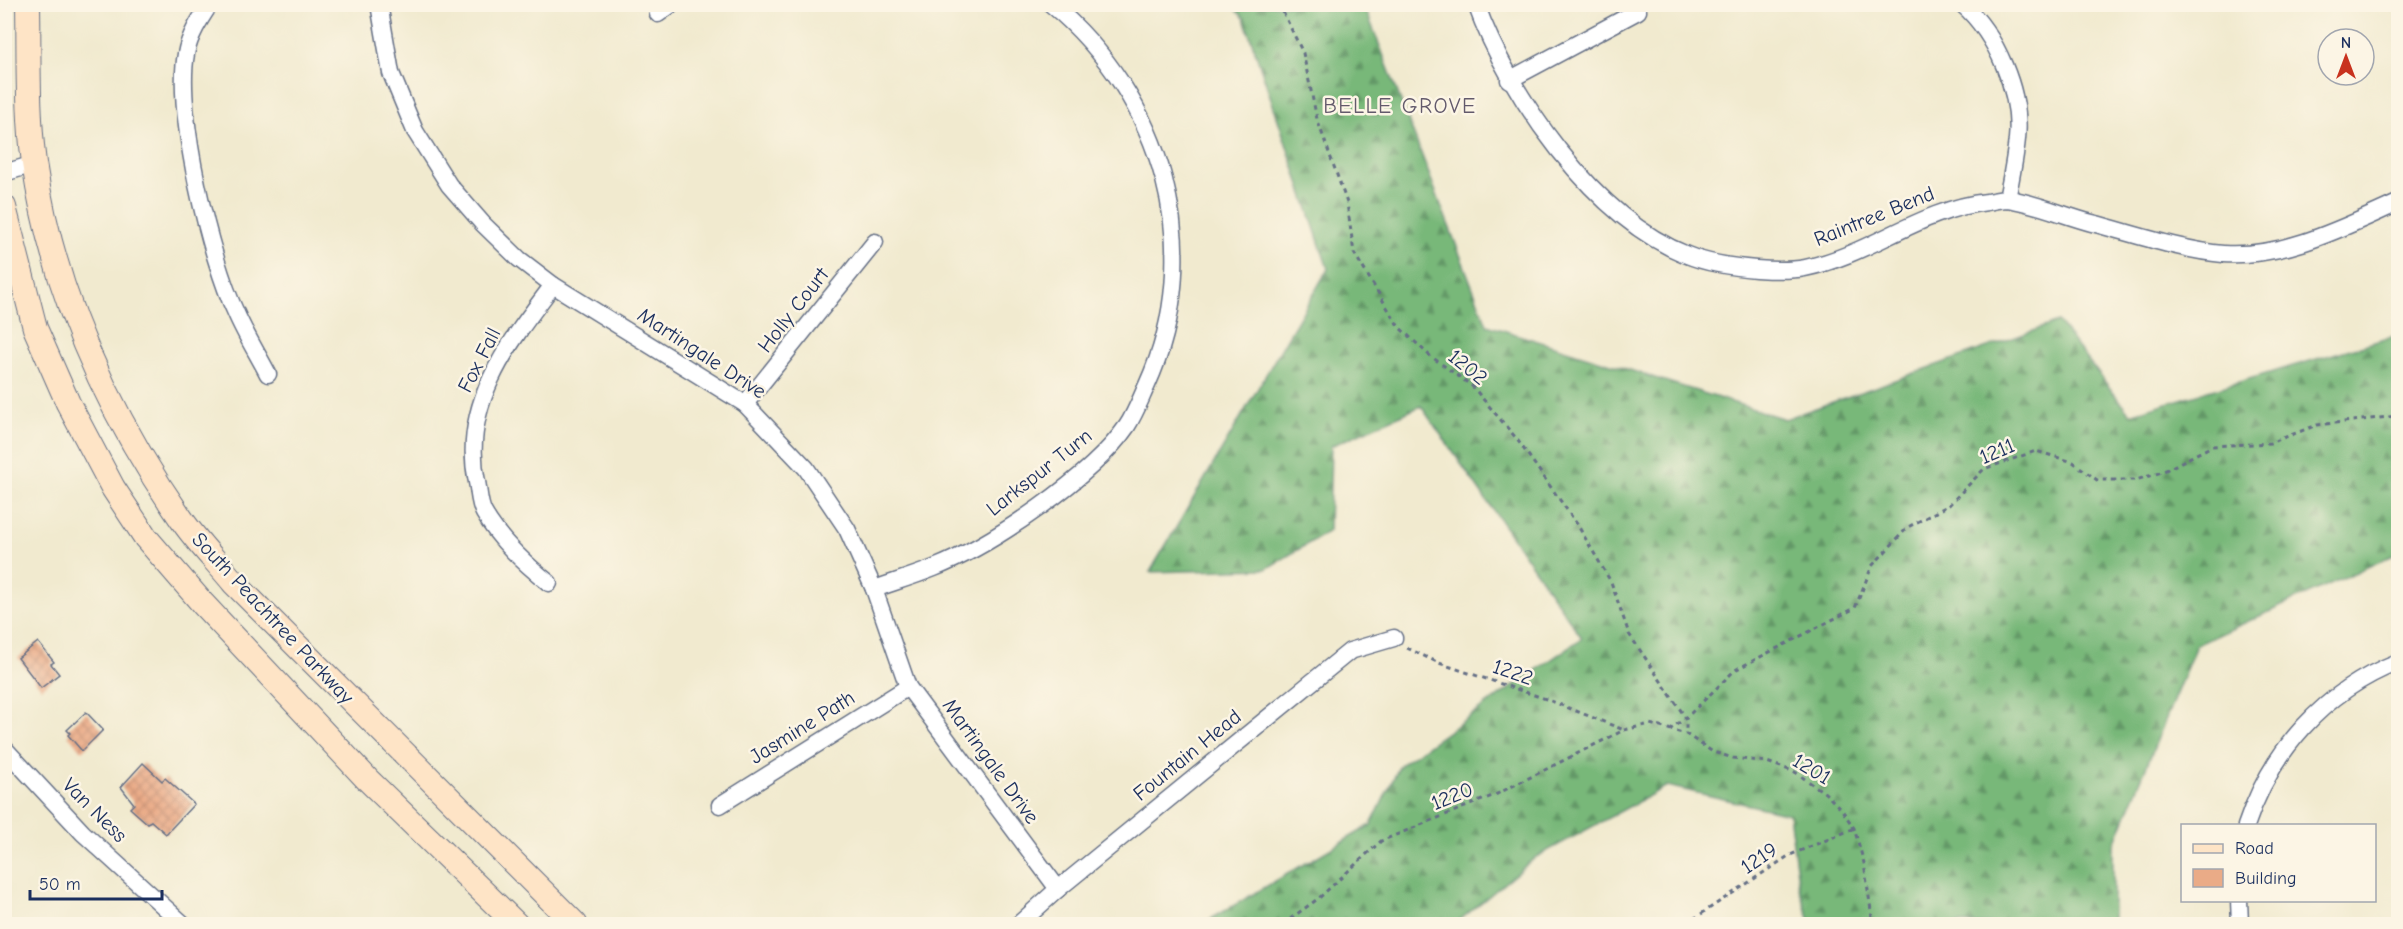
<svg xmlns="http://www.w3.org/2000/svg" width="2403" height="929" font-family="'Comic Neue',sans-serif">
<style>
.forest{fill:url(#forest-firs);stroke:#4a746c;stroke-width:1.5}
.building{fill:url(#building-cross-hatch)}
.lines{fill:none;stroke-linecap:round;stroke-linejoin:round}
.street-casing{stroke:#667086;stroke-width:19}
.secondary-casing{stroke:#667086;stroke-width:26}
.path{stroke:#667086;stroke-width:3;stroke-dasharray:4.5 4.5;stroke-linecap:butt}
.street{stroke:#fff;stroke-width:16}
.secondary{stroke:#fee4c6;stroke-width:24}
.labels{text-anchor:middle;stroke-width:5;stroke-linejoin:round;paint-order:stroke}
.street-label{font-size:21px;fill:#1b2f5e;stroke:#fcf5e5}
.neighbourhood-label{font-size:22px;letter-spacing:1.5px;fill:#635a6c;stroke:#fcf5e5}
</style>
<defs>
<pattern id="forest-firs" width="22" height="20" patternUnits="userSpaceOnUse" patternTransform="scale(1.5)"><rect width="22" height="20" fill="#78b879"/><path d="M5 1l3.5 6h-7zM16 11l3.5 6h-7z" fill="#629666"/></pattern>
<pattern id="building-cross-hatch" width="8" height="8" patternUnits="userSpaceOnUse" patternTransform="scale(1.5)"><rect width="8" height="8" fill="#eaab87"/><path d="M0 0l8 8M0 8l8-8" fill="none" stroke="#c89377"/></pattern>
</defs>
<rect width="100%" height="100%" fill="#fcf5e5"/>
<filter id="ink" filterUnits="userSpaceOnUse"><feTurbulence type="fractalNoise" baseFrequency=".0167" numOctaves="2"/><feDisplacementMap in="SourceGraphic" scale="12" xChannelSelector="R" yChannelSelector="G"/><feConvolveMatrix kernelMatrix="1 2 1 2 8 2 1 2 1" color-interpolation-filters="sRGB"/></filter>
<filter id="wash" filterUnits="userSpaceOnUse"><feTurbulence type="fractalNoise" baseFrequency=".008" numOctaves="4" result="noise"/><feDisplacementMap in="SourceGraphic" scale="24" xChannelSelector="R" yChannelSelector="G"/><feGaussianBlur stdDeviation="1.35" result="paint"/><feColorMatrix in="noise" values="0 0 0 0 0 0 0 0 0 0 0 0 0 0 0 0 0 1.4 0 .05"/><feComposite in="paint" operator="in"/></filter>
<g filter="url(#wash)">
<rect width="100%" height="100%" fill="#f1eacf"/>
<!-- forest -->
<polygon class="forest" points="1232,5 1364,5 1487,325 1785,419 2058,322 2130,414 2398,335 2398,553 2196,645 2113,848 2113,924 1811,924 1799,888 1789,814 1667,786 1536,857 1455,924 1202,924 1371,825 1400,765 1582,638 1421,406 1331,446 1329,531 1266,569 1150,572 1328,269 1244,18"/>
<g id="blocks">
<!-- building -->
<g class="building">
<polygon points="38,642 54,662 51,664 59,674 41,688 18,658"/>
<polygon points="86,712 103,730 82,751 68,735 70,733 67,730"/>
<polygon points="143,763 162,781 165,778 194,804 166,834 151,821 147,823 130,808 134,804 121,787"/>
</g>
</g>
</g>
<g filter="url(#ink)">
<use href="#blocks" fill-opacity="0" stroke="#667086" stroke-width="1.5"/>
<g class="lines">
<!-- street casing -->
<g class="street-casing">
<g id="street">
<path d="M210,4c-10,15 -21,32 -24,50 -11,58 24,205 50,259 9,21 21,40 32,61"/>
<polyline points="379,4 391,73 415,131 449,185 483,224 519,259 553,285 745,404 806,468 847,529 874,589 908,687 1058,889"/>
<path d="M1476,4c33,92 118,214 211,251 22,9 45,12 69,14 15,1 33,2 49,-1 64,-13 116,-59 182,-66 6,-1 14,-3 21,-3 28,4 57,17 84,24 39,10 91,28 131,31 62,4 121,-27 175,-51"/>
<path d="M1962,4c34,30 60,89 55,135 -2,20 -6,40 -10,60"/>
<polyline points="658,14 672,4"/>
<polyline points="1509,80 1638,11"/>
<polyline points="4,173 34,164"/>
<polyline points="745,404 875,242"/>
<path d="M549,583c-25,-20 -49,-42 -65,-70 -5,-9 -5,-22 -7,-31 -17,-77 32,-139 76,-197"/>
<path d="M874,589c20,-7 40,-13 60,-21 58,-23 158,-91 193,-142 8,-12 14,-28 20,-41 61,-134 16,-288 -96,-381"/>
<polyline points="4,748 83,833 183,924"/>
<polyline points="720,805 908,687"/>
<path d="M2246,826c25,-75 78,-135 152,-164"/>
<polyline points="2239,900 2240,924"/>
<polyline points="1019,924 1058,889 1350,651 1394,638"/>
</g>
</g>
<!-- secondary casing -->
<g class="secondary-casing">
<g id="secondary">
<path d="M28,4c1,53 -1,107 6,159 19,129 74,250 148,357 15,22 35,42 52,63l341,341"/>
<polyline points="4,207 35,328 68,403 113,488 146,538 203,604 367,779 516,924"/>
</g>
</g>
<!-- path -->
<g class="path">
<polyline points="1279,4 1303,53 1317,119 1347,203 1354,253 1399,327 1429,355 1472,386 1516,438 1577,524 1611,582 1629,634 1686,718 1686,734"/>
<polyline points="1407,648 1439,663 1546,699 1624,730"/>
<polyline points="1669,730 1686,718 1735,670 1855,608 1872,566 1908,527 1949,505 1984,469 2036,451 2073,462 2097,480 2136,480 2162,472 2212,446 2270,443 2317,425 2398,416"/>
<polyline points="1283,924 1319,898 1381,841 1497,794 1624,730 1650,724 1686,734 1713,752 1733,758 1767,762 1795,772 1825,793 1842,810 1854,828 1864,863 1873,924"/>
<polyline points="1686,924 1790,855 1853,829"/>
</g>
<!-- street -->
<use href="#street" class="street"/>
<!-- secondary -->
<use href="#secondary" class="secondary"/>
</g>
</g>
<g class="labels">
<!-- street labels -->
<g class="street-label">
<text transform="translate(1874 216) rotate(-22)" y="7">Raintree Bend</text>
<text transform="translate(793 310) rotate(-52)" y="7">Holly Court</text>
<text transform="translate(702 353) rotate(33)" y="7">Martingale Drive</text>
<text transform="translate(479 360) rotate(-63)" y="7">Fox Fall</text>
<text transform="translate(1468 367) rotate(39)" y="7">1202</text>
<text transform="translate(1997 451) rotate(-23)" y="7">1211</text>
<text transform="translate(1039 472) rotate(-38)" y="7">Larkspur Turn</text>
<text transform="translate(273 618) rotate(47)" y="7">South Peachtree Parkway</text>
<text transform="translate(1513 672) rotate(19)" y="7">1222</text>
<text transform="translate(802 727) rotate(-32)" y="7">Jasmine Path</text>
<text transform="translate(1187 755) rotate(-39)" y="7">Fountain Head</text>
<text transform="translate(991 761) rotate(54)" y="7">Martingale Drive</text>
<text transform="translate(1812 769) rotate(31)" y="7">1201</text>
<text transform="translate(1452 796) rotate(-22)" y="7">1220</text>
<text transform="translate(95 810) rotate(45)" y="7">Van Ness</text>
<text transform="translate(1759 858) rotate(-34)" y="7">1219</text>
</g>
<!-- neighbourhood labels -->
<g class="neighbourhood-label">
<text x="1400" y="113">BELLE GROVE</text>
</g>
</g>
<!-- margin -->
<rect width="2403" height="929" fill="none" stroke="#fcf5e5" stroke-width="24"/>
<!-- legend -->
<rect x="2181" y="824" width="195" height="78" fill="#fcf5e5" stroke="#a2a6af" stroke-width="1.5"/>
<rect x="2193" y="844" width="30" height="9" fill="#fee4c6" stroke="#a2a6af" stroke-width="1.5"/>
<text x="2235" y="854" font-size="18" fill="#1b2f5e">Road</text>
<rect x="2193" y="869" width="30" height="18" fill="#eaab87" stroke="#a2a6af" stroke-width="1.5"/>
<text x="2235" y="884" font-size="18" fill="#1b2f5e">Building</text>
<!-- north arrow -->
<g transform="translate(2346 57)"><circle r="28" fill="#fcf5e5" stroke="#a2a6af" stroke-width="1.5"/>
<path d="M0-4.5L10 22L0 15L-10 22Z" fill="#c8321e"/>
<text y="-9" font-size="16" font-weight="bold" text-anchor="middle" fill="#1b2f5e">N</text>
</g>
<!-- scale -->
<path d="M30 890v9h132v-9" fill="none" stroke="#1b2f5e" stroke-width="3"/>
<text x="39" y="890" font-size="18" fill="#1b2f5e" stroke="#fcf5e5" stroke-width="4.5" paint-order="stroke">50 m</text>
</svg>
